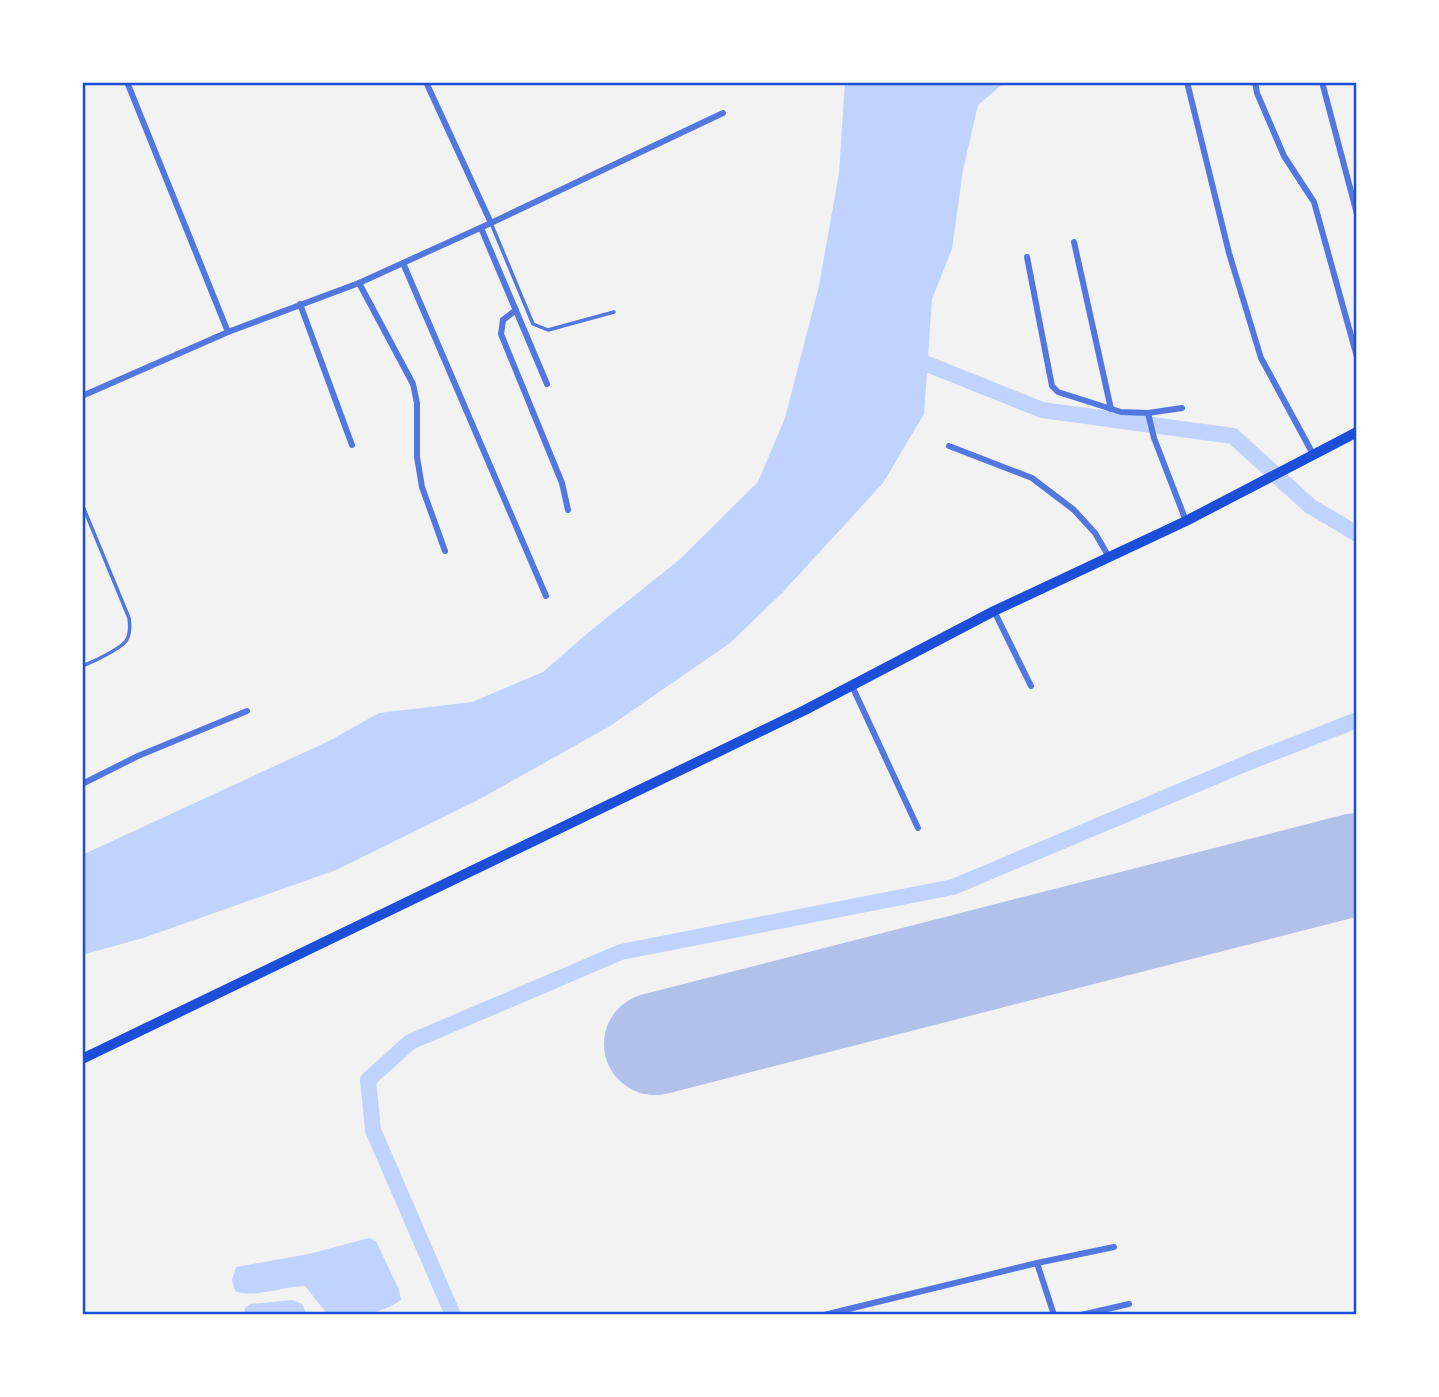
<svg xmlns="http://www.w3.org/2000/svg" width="1439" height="1397" font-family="'Archivo Narrow',sans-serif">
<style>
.water{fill:#bfd3fe}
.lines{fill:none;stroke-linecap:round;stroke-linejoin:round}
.canal{stroke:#bfd3fe;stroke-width:16}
.runway{stroke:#b2c1ea;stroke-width:102}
.service{stroke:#5277de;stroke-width:3.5}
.minor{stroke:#5277de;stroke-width:6}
.primary{stroke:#1d4ed8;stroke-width:10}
.neatline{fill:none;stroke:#1d4ed8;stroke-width:2.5}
</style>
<rect width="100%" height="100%" fill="#f2f2f2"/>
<!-- water -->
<g class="water">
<polygon points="845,82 1005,82 978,105 963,170 952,249 932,299 924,414 883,483 782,593 730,643 610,726 480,799 336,870 143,938 82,955 82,855 329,741 379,713 472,702 543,672 589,632 679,560 758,482 785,418 819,286 839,173"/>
<path d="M369,1238l7,3 23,49 2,10c-22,16 -47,15 -73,15l-23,-29c-20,0 -52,13 -70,5l-3,-11 4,-13 73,-13z"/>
<polygon points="293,1300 302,1304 307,1315 244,1315 245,1308 250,1304"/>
</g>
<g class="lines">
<!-- canal -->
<g class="canal">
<polyline points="907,356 1042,410 1233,436 1310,506 1357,534"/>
<polyline points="453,1315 373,1130 368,1080 410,1042 621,952 953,887 1252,761 1357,720"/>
</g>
<!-- runway -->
<polyline class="runway" points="655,1044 1357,864"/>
<!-- service -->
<g class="service">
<polyline points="491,223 533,324 548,330 614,312"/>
<path d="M82,504l47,114c1,7 2,16 -3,23 -6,8 -33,21 -44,25"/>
</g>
<!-- minor -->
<g class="minor">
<polyline points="127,82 228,332"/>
<polyline points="1187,82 1229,253 1261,358 1313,454"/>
<polyline points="1255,82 1257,93 1284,156 1314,202 1357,357"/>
<polyline points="1322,82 1357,214"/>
<polyline points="491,223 723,113"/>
<polyline points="481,228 547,384"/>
<polyline points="1074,242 1111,409"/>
<polyline points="1027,257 1052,386 1058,392 1121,412 1148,413 1154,438 1186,521"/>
<polyline points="403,263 546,596"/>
<polyline points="359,283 413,384 417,403 417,457 422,487 445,551"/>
<polyline points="300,304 352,445"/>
<polyline points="516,310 503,320 501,334 562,483 568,510"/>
<polyline points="82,396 228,332 359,283 491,223 426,82"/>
<polyline points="1148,413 1182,408"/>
<polyline points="949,446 1032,478 1074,510 1095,533 1109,557"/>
<polyline points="994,611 1031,686"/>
<polyline points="852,686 918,828"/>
<polyline points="82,784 138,756 247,711"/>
<polyline points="1037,1263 1054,1315"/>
<polyline points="824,1315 1037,1263 1114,1247"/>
<polyline points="1081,1315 1129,1304"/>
</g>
<!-- primary -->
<polyline class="primary" points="82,1059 805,710 994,611 1186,521 1357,432"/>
</g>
<!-- border -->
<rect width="1439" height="1397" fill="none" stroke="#ffffff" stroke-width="168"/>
<rect x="84" y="84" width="1271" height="1229" class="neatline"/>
</svg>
